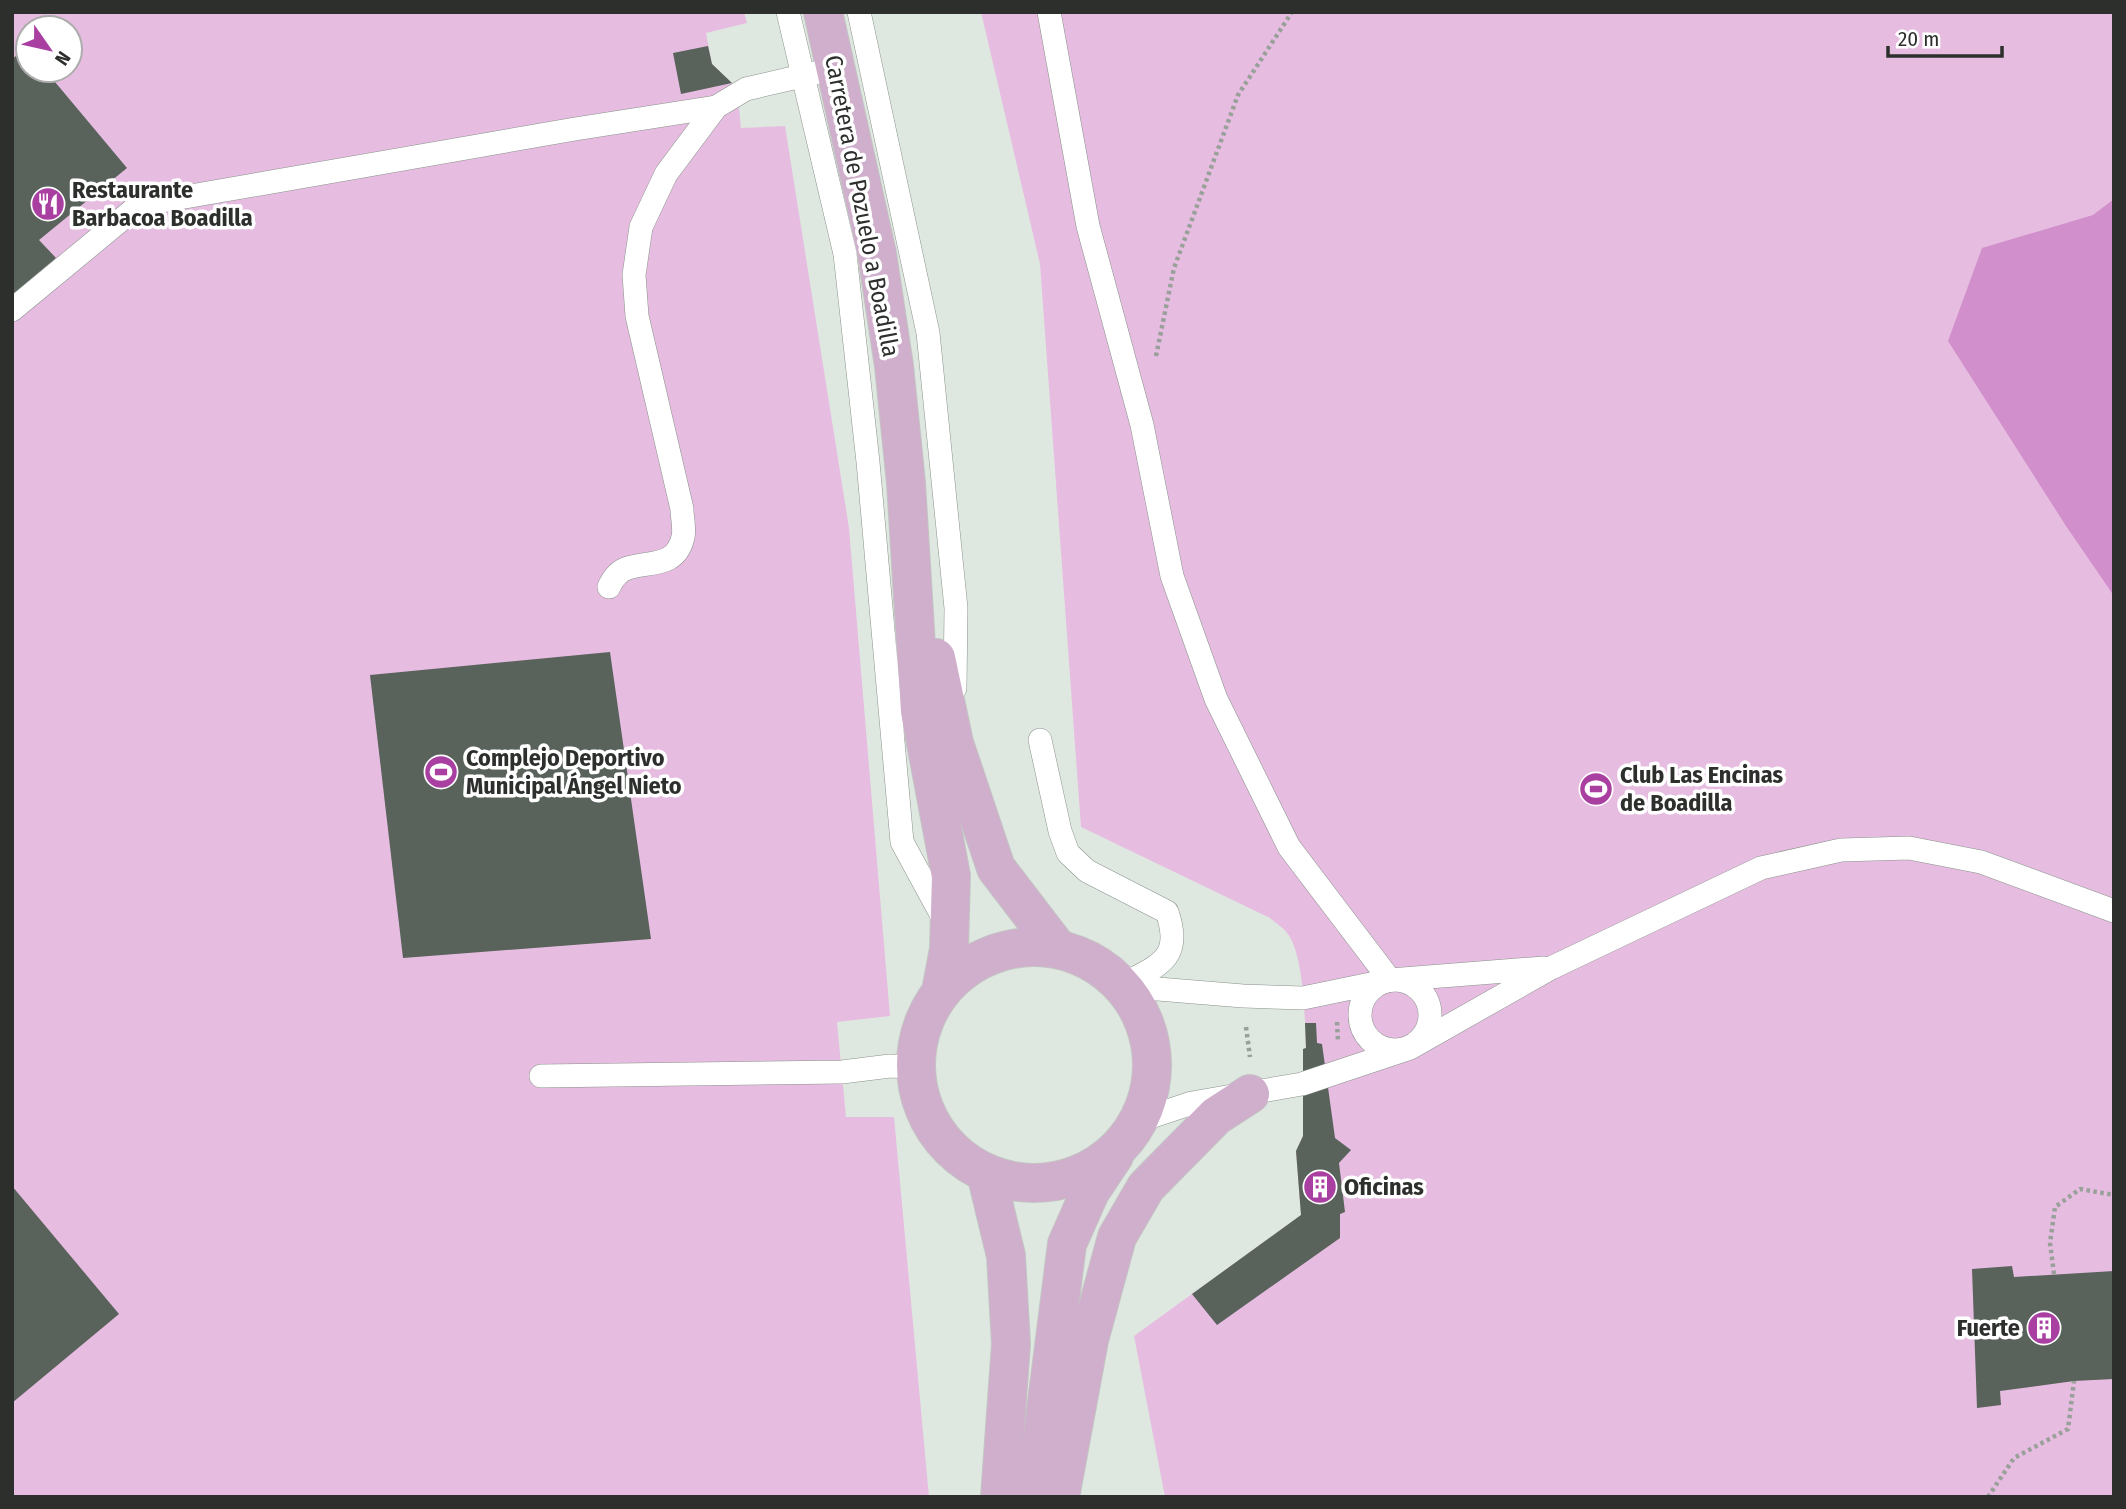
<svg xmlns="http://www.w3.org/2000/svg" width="2126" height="1509" font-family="'Fira Sans Condensed',sans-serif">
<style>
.green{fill:#e6bde1;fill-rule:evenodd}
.forest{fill:#d18fcb}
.building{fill:#59625b}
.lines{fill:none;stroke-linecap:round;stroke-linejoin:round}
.service-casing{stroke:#89928a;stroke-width:24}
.primary-casing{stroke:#c4c5c4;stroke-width:40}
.path{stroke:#99a09a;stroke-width:4.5;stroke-dasharray:3.5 3.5;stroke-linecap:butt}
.service{stroke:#fff;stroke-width:23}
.primary{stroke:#cfafcc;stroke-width:38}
.labels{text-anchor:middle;stroke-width:7;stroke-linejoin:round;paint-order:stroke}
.poi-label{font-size:24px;font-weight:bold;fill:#2c2f2c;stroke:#fff;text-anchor:start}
.street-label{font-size:24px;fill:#2c2f2c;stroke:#fff}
</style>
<rect width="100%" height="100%" fill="#dfe8e0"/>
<!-- green -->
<g class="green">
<path d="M12,12h732l3,11 -41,10 6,31 25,24 4,40 44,-2 64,402 41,488 -53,6 9,95h48l35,380h-917zM28,28h42v42h-42z"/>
<path d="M981,12h1133v1485h-949l-31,-161 167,-121 -5,-64 7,-15v-87l3,-2c-1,-27 -2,-94 -19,-114 -4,-6 -12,-10 -17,-15l-189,-91 -41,-563z"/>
</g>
<!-- forest -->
<polygon class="forest" points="2114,199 2114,596 2066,526 1948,341 1982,248 2093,215"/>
<!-- building -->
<g class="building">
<polygon points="708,46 712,64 732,83 681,94 673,53"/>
<polygon points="26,48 28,70 45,70 127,168 39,240 56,258 12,295 12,59"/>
<polygon points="610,652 651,939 403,958 370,675"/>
<polygon points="1305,1023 1316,1023 1317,1043 1322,1044 1335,1138 1351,1150 1339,1163 1345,1212 1340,1214 1340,1238 1217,1325 1192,1294 1301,1215 1296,1151 1303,1136 1303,1049 1306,1048"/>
<polygon points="12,1186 119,1314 12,1403"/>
<polygon points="2012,1266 2014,1277 2114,1271 2114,1379 2074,1381 2000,1391 2001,1405 1977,1408 1972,1269"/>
</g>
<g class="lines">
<!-- service casing -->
<g class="service-casing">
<g id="service">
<polyline points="788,12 845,254 868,462 902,842 946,923"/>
<polyline points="859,12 928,333 956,608 955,688"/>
<polyline points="1049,12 1088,226 1142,425 1172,576 1216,699 1289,847 1390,980"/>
<polyline points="12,310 139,205 575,129 716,107"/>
<path d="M609,587c4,-9 9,-16 19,-19 22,-7 48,0 55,-31 2,-8 -1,-20 -1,-28l-45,-193 -3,-41 7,-48 25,-53 50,-67 30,-18 69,-16"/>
<path d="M1040,740l20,91 8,22 19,18 80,41c15,43 -4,52 -39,70"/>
<polyline points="1116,979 1158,989 1243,996 1303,998 1390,980 1544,968"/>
<circle cx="1395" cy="1015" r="35"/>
<polyline points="541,1076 842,1072 890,1066 916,1067"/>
<polyline points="1138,1121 1192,1103 1302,1084 1410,1048 1551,968 1761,868 1841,850 1909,848 1981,862 2114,911"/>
</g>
</g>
<!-- primary casing -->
<g class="primary-casing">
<g id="primary">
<polyline points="823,12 877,254 894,366 906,483 920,711 951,876 949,949 941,992"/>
<polyline points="936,658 954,743 996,868 1058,949"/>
<circle cx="1034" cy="1065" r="118"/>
<polyline points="986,1173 1006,1256 1011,1344 1000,1497"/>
<polyline points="1035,1497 1067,1244 1090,1192 1114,1156"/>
<polyline points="1060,1497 1089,1340 1117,1237 1146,1187 1216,1116 1250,1094"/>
</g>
</g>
<!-- path -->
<g class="path">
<polyline points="1156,356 1174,268 1238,95 1292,12"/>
<polyline points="1337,1022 1338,1042"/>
<polyline points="1246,1027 1250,1057"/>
<polyline points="2054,1274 2050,1243 2055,1207 2080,1189 2114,1195"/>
<polyline points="1988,1497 2014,1458 2068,1429 2074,1381"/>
</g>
<!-- service -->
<use href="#service" class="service"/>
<!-- primary -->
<use href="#primary" class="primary"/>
</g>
<!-- icons -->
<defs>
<g id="restaurant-disc" transform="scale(1.75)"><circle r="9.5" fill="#a83fa1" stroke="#fff"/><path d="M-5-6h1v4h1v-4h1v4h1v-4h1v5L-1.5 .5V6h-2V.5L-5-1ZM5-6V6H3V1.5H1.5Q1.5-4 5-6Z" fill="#fff"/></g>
<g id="stadium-disc" transform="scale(1.75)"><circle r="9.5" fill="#a83fa1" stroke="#fff"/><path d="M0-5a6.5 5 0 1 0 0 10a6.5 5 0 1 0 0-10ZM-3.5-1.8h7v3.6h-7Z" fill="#fff"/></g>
<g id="building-disc" transform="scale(1.75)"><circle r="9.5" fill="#a83fa1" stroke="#fff"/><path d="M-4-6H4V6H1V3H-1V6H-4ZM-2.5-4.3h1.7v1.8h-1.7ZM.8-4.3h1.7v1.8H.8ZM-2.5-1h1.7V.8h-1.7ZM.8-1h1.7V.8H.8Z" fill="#fff"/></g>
</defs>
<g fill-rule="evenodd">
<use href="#restaurant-disc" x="48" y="204"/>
<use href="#stadium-disc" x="441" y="772"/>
<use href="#stadium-disc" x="1596" y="789"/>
<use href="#building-disc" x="1320" y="1187"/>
<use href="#building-disc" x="2044" y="1328"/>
</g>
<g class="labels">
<!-- poi labels -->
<g class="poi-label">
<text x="72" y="198">Restaurante<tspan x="72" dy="28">Barbacoa Boadilla</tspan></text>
<text x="466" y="766">Complejo Deportivo<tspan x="466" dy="28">Municipal Ángel Nieto</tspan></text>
<text x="1620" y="783">Club Las Encinas<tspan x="1620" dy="28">de Boadilla</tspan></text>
<text x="1344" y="1195">Oficinas</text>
<text x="2020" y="1336" text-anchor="end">Fuerte</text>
</g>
<!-- street labels -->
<g class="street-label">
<text transform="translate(862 206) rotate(79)" y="8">Carretera de Pozuelo a Boadilla</text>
</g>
</g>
<!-- border -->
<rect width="2126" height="1509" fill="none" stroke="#2c2f2c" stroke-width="28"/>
<!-- north arrow -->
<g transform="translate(49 49) rotate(124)"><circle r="33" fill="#ffffff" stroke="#abacab" stroke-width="2"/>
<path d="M0-5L12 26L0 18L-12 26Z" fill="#a83fa1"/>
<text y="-10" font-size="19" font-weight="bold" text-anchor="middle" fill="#2c2f2c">N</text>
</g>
<!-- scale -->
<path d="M1888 46v10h114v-10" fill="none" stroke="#2c2f2c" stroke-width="3.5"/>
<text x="1898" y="46" font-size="21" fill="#2c2f2c" stroke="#ffffff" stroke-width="5" paint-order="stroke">20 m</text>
</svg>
